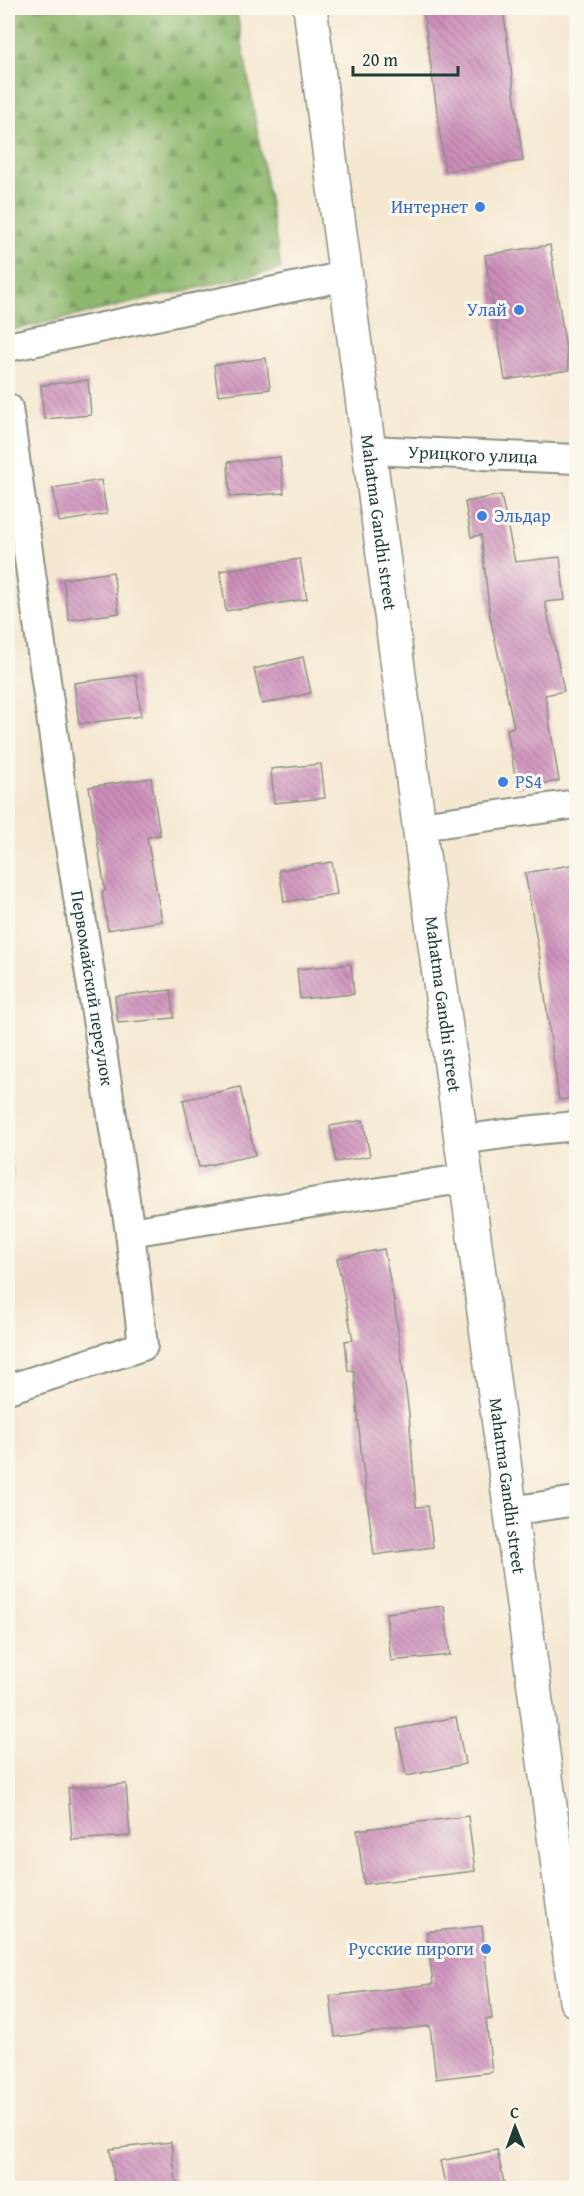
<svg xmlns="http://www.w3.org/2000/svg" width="584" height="2196" font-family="'Gentium Book Plus',serif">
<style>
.forest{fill:url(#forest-firs);stroke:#567a51;stroke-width:1.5}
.water{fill:url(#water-ripples);stroke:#3c7a86;stroke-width:1.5}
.building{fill:url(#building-back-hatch)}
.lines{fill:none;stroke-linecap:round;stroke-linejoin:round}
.minor-casing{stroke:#8a9282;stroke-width:32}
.primary-casing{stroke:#8a9282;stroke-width:36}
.minor{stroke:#fff;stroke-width:28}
.primary{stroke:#fff;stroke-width:33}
.shop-dot{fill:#3f7fe0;stroke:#fbf7ec;stroke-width:2}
.labels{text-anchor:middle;stroke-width:6;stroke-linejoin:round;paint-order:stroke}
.shop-label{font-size:18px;fill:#366cbe;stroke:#fbf7ec;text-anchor:end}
.street-label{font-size:18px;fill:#1f3d34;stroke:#fbf7ec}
</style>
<defs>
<pattern id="forest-firs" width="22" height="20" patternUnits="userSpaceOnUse" patternTransform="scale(1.5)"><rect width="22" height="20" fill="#8eb86e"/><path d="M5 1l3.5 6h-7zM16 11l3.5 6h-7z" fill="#73975b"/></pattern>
<pattern id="water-ripples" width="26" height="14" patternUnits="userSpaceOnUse" patternTransform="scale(1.5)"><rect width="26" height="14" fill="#58b6d7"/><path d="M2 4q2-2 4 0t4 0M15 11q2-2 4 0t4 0" fill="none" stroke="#4895af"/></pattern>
<pattern id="building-back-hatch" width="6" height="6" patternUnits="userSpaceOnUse" patternTransform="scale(1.5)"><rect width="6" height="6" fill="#cd8ebb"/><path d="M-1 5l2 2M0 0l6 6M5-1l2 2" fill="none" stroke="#a67599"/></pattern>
</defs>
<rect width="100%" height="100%" fill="#fbf7ec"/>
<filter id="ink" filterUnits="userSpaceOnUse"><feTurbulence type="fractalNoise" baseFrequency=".0167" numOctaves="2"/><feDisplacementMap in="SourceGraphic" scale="12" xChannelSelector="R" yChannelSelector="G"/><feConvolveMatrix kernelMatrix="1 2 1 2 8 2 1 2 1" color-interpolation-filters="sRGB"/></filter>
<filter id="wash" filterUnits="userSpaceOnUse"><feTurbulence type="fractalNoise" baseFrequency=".008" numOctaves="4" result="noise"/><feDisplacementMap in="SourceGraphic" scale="24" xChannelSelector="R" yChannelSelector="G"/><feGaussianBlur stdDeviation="1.35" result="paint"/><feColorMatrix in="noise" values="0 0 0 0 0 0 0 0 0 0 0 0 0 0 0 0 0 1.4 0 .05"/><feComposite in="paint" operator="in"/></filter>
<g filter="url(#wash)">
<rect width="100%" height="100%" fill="#f5e8d1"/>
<!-- forest -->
<polygon class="forest" points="8,8 236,8 281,269 8,331"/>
<!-- water -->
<polygon class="water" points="8,1151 12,1169 8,1220"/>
<g id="blocks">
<!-- building -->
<g class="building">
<polygon points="423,8 503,8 523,161 445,171"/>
<polygon points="550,245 569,370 505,380 485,255"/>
<polygon points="266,358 270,389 218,395 214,365"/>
<polygon points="88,380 91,415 44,419 41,385"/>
<polygon points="280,457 284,493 230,497 228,462"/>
<polygon points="101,480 107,514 59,522 53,488"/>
<polygon points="501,495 515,562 560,557 565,600 545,602 564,691 545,695 559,781 517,788 507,729 514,727 490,617 481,535 471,537 465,502"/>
<polygon points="300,559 307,599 226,611 220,571"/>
<polygon points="113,572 119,613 69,620 63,579"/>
<polygon points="303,657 311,693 262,704 254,669"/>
<polygon points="136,675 141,716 79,724 74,683"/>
<polygon points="321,764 325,798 274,803 271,769"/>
<polygon points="151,778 160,835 147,837 162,921 108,930 102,892 105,891 89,787"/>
<polygon points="332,862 337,894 284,902 279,870"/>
<polygon points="576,864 576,1098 559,1100 539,952 525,873"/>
<polygon points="351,964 354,994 300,999 297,969"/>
<polygon points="171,990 174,1018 118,1023 115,996"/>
<polygon points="240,1087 255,1155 199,1167 183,1100"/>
<polygon points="363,1120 370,1156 336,1162 330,1126"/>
<polygon points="384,1249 394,1301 409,1414 416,1507 428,1506 433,1547 374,1555 361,1451 354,1370 348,1371 345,1341 353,1340 337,1258"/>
<polygon points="444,1606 450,1655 391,1661 386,1613"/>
<polygon points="456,1717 465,1764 406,1776 397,1729"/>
<polygon points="126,1784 130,1836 72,1840 68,1788"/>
<polygon points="468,1816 475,1871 364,1884 357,1830"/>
<polygon points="482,1926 492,2019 486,2019 492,2072 436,2079 430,2026 335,2037 330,1996 433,1984 427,1932"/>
<polygon points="171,2142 177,2188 115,2188 110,2149"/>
<polygon points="497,2150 504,2183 477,2188 446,2188 440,2161"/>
</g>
</g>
</g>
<g filter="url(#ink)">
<use href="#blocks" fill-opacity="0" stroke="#8a9282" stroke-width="1.5"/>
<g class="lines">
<!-- minor casing -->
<g class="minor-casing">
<g id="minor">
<polyline points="8,347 346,276"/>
<path id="s1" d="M8,408l52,373 70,451 337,-54"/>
<path id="s2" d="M369,450l207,9"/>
<polyline points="420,826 576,804"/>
<polyline points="461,1140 525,1131 576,1126"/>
<polyline points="8,1389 143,1346 130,1232"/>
<polyline points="511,1511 576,1501"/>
</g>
</g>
<!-- primary casing -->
<g class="primary-casing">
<g id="primary">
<path id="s3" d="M310,8l266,1993"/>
</g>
</g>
<!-- minor -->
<use href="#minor" class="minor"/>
<!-- primary -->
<use href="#primary" class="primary"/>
</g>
</g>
<!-- markers -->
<g class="shop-dot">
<circle cx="480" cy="207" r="6"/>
<circle cx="519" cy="310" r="6"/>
<circle cx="482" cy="516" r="6"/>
<circle cx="503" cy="782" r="6"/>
<circle cx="486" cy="1949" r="6"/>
</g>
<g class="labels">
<!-- shop labels -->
<g class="shop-label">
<text x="468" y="213">Интернет</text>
<text x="507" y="316">Улай</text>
<text x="494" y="522" text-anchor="start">Эльдар</text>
<text x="515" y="788" text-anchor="start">PS4</text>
<text x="474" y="1955">Русские пироги</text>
</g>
<!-- street labels -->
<g class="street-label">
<text dy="6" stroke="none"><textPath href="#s2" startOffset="104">Урицкого улица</textPath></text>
<text dy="6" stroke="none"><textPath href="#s3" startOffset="519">Mahatma Gandhi street</textPath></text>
<text dy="6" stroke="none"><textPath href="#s1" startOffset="586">Первомайский переулок</textPath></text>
<text dy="6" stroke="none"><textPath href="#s3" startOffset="1005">Mahatma Gandhi street</textPath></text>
<text dy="6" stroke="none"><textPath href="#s3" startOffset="1491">Mahatma Gandhi street</textPath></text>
</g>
</g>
<!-- margin -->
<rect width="584" height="2196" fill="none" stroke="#fbf7ec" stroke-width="30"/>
<!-- north arrow -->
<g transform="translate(515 2127) rotate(359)" stroke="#fbf7ec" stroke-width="4.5" paint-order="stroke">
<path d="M0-4.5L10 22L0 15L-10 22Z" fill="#1f3d34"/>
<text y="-9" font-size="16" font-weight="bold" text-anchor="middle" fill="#1f3d34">С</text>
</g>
<!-- scale -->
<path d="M353 66v9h105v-9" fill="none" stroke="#1f3d34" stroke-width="3"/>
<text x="362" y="66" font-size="18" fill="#1f3d34" stroke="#fbf7ec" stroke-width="4.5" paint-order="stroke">20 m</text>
</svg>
